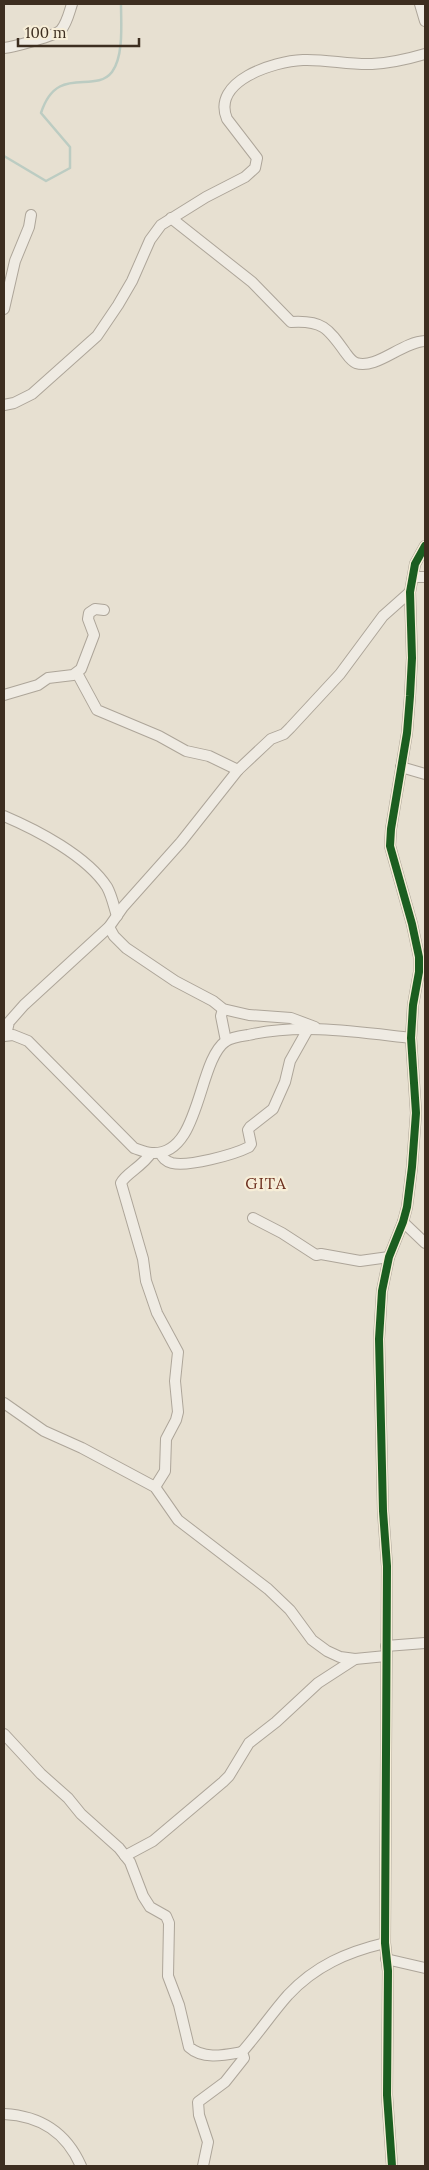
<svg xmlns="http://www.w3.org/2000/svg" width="429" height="2170" font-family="Lora,serif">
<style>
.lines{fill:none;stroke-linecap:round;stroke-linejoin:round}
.stream{stroke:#bcccc2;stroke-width:2.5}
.minor-casing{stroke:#ada599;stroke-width:12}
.minor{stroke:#efebe3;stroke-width:10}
.cycleway-casing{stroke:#f7eed8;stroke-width:11}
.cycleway{stroke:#1b5e20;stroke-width:8}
.labels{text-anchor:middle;stroke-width:4.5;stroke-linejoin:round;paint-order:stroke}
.quarter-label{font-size:16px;letter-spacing:1px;fill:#6b2e1e;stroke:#f7eed8}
</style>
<rect width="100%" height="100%" fill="#e7e0d1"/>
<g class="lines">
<!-- stream -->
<path class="stream" d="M4,156l42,25 24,-13v-21l-29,-34c16,-50 53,-18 71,-41 12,-16 9,-49 9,-68"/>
<!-- minor casing -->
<g class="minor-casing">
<g id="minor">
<polyline points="420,4 425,21"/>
<path d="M4,48c9,-1 51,-12 57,-18 6,-7 8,-17 11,-26"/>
<path d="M171,218l81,64 39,40c31,-2 37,6 54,30 3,4 6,9 11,11 20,7 46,-21 69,-22"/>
<polyline points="4,309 15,261 29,227 31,215"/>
<path d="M4,405l10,-2 18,-9 65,-58 21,-31 14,-24 18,-41 11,-15 45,-28 39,-20 10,-9 2,-10 -30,-39c-16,-38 47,-58 76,-59 23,-1 46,5 69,4 18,-1 36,-5 53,-10"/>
<polyline points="413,577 425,577"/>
<polyline points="77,673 97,710 159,736 186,751 209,756 238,770"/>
<polyline points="4,695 38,685 48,678 73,675 81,669 94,635 88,619 89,613 95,609 104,610"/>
<polyline points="401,767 425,774"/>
<path d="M4,816c33,14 83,40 103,71 5,9 7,20 10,29"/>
<polyline points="109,927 114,936 126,948 175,981 213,1001 223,1009 249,1015 291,1018 315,1027"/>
<polyline points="223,1009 221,1016 226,1041"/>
<polyline points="6,1035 9,1022 24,1005 109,927 123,907 181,842 238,770 271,739 284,734 290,728 340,674 383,616 410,592"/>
<path d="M4,1036l9,-1 15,6 106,107c6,2 12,5 18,5 49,3 45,-92 74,-112 6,-4 15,-5 22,-6 54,-12 109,-3 163,3"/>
<path d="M151,1153c-8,13 -26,21 -30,30l22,76 3,22 11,32 21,39 -3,29 3,31 -2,8 -10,19 -1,32 -10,16"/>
<path d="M160,1153c3,5 5,8 12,10 16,4 61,-8 77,-16l2,-3 -3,-14 2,-3 23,-18 12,-27 5,-21 18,-32"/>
<polyline points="253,1218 282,1233 316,1255 321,1254 360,1261 389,1257"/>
<polyline points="403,1222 425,1243"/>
<polyline points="4,1403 44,1431 82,1448 155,1487 178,1520 268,1589 290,1610 312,1640 327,1651 340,1657 355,1659 386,1656"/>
<polyline points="386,1646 425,1643"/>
<path d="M4,1734l37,40 27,24 13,16 38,34 11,14 13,34 7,11 16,9 3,7 -1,53 11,29 10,42c14,13 36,8 53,5"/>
<polyline points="125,1856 153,1841 223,1782 229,1776 249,1743 276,1722 318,1683 355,1659"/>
<polyline points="386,1959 425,1968"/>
<path d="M4,2114c37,2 62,18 77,52"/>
<path d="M203,2166l5,-24 -9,-27 -1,-13 27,-20 19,-24 -2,-6c16,-18 30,-39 46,-57 27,-29 59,-43 97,-52"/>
<polyline points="392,2166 387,2095 388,1971 385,1943 387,1566 383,1511 379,1339 382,1291 389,1257 403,1222 407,1207 412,1167 416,1113 411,1038 413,1005 419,972 419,957 412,924 390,846 391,829 407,733 410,696 412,658 410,592 415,564 425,546"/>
</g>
</g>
<!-- minor -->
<use href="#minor" class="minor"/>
<!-- cycleway casing -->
<g class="cycleway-casing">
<polyline id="cycleway" points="392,2166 387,2095 388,1971 385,1943 387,1566 383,1511 379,1339 382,1291 389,1257 403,1222 407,1207 412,1167 416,1113 411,1038 413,1005 419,972 419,957 412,924 390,846 391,829 407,733 410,696 412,658 410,592 415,564 425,546"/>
</g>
<!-- cycleway -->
<use href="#cycleway" class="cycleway"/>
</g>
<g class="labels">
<!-- quarter labels -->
<g class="quarter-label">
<text x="266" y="1189">GITA</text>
</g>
</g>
<!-- border -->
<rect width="429" height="2170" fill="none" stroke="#3d2e20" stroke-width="10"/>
<!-- scale -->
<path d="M18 38v8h121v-8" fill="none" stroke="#3d2e20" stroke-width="2.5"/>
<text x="25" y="38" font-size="15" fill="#3d2e20" stroke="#f7eed8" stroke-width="4" paint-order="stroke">100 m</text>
</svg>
